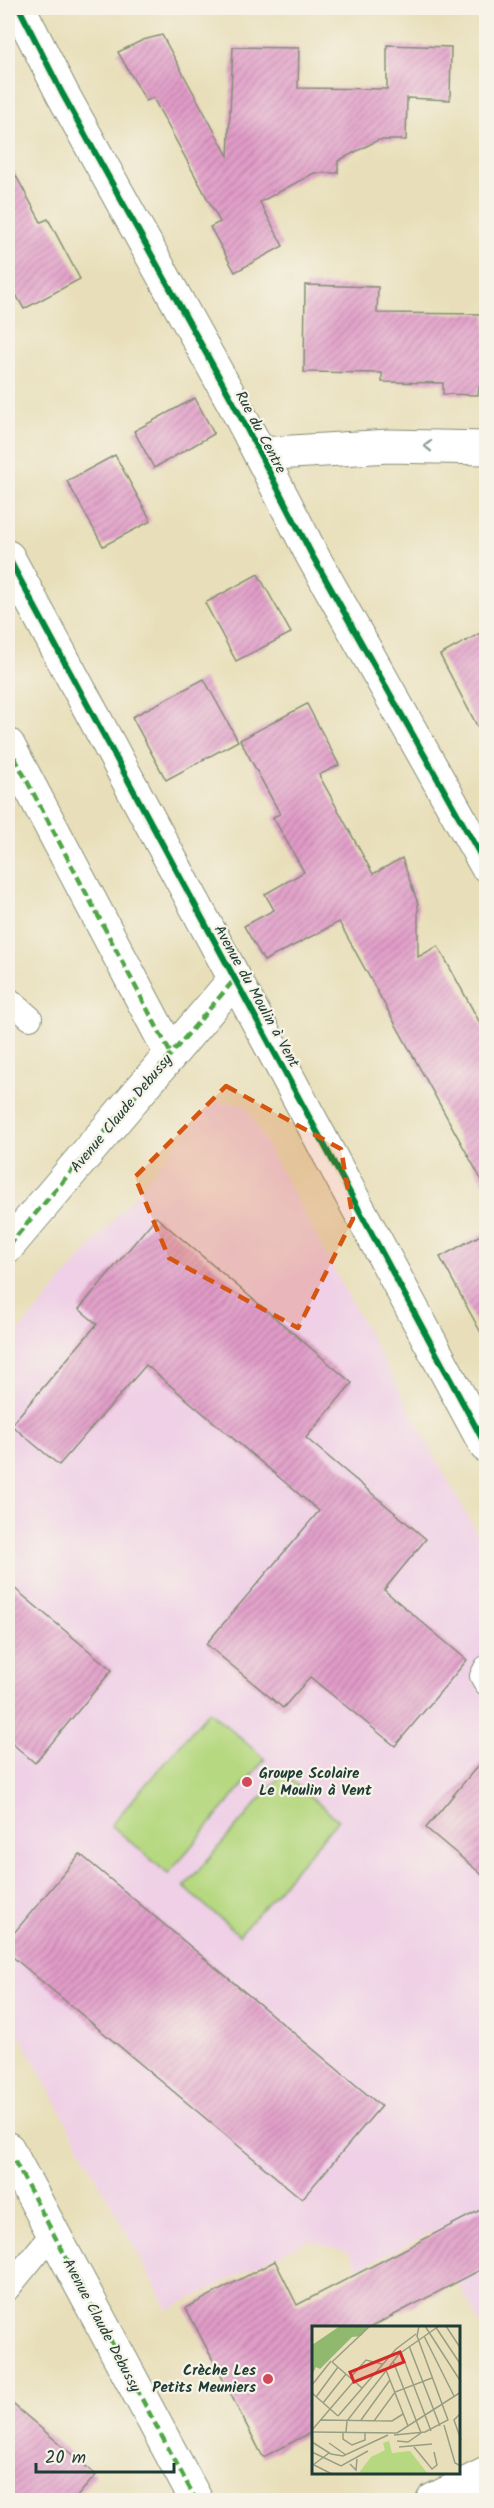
<svg xmlns="http://www.w3.org/2000/svg" width="494" height="2508" font-family="Kalam,sans-serif">
<style>
.built{fill:#efd0e6}
.pitch{fill:#b6d880;stroke:#6a8a5a;stroke-width:1.5}
.building{fill:url(#building-hatch)}
.lines{fill:none;stroke-linecap:round;stroke-linejoin:round}
.lane-casing{stroke:#848e77;stroke-width:26}
.street-casing{stroke:#848e77;stroke-width:35}
.lane{stroke:#fff;stroke-width:24}
.street{stroke:#fff;stroke-width:33}
.quiet{stroke:#4fa644;stroke-width:4.5;stroke-dasharray:9 4.5;stroke-linecap:butt}
.cycleway-casing{stroke:#f7f3e8;stroke-width:10}
.cycleway{stroke:#00873e;stroke-width:6}
.oneway{stroke:#8f9e9a}
.marked{fill:#d45610;fill-opacity:0.2;stroke:#d45610;stroke-width:4.5;stroke-dasharray:12 8;stroke-linejoin:round}
.poi-dot{fill:#d1495b;stroke:#f7f3e8;stroke-width:2}
.labels{text-anchor:middle;stroke-width:4.5;stroke-linejoin:round;paint-order:stroke}
.street-label{font-size:15px;fill:#1f3d34;stroke:#f7f3e8}
.poi-label{font-size:15px;font-weight:bold;fill:#1f3d34;stroke:#f7f3e8;text-anchor:start}
.inset-road{fill:none;stroke:#989e84;stroke-width:1.5}
.view{fill:#d62828;fill-opacity:0.15;stroke:#d62828;stroke-width:3}
.inset-edge{fill:none;stroke:#1f3d34;stroke-width:3}
</style>
<defs>
<pattern id="building-hatch" width="6" height="6" patternUnits="userSpaceOnUse" patternTransform="scale(1.5)"><rect width="6" height="6" fill="#e19bc8"/><path d="M-1 1l2-2M0 6l6-6M5 7l2-2" fill="none" stroke="#b680a3"/></pattern>
</defs>
<rect width="100%" height="100%" fill="#f7f3e8"/>
<filter id="ink" filterUnits="userSpaceOnUse"><feTurbulence type="fractalNoise" baseFrequency=".0167" numOctaves="2"/><feDisplacementMap in="SourceGraphic" scale="12" xChannelSelector="R" yChannelSelector="G"/><feConvolveMatrix kernelMatrix="1 2 1 2 8 2 1 2 1" color-interpolation-filters="sRGB"/></filter>
<filter id="wash" filterUnits="userSpaceOnUse"><feTurbulence type="fractalNoise" baseFrequency=".008" numOctaves="4" result="noise"/><feDisplacementMap in="SourceGraphic" scale="24" xChannelSelector="R" yChannelSelector="G"/><feGaussianBlur stdDeviation="1.35" result="paint"/><feColorMatrix in="noise" values="0 0 0 0 0 0 0 0 0 0 0 0 0 0 0 0 0 1.4 0 .05"/><feComposite in="paint" operator="in"/></filter>
<g filter="url(#wash)">
<rect width="100%" height="100%" fill="#e8dfba"/>
<!-- built -->
<polygon class="built" points="214,1101 245,1105 486,1551 486,2336 432,2232 358,2269 349,2252 309,2240 168,2310 8,2013 8,1345"/>
<!-- pitch -->
<g class="pitch">
<polygon points="209,1711 265,1759 168,1874 111,1825"/>
<polygon points="283,1773 338,1820 239,1935 184,1887"/>
</g>
<g id="blocks">
<!-- building -->
<g class="building">
<polygon points="162,35 228,156 233,47 299,48 298,88 387,89 387,45 451,47 450,100 407,98 406,140 378,140 338,161 338,173 314,173 260,202 283,246 235,272 210,227 220,222 153,98 146,101 118,52 143,40"/>
<polygon points="8,161 41,222 48,219 80,279 24,309 8,280"/>
<polygon points="305,285 378,287 377,313 486,314 486,388 479,387 478,395 443,394 443,383 382,382 382,373 304,372"/>
<polygon points="195,398 214,434 154,468 134,431"/>
<polygon points="115,455 151,521 103,546 67,481"/>
<polygon points="258,574 291,633 236,661 205,603"/>
<polygon points="486,630 486,743 440,655"/>
<polygon points="204,679 238,741 166,780 132,717"/>
<polygon points="307,704 339,765 319,775 373,874 402,858 418,904 418,957 438,946 486,1034 486,1188 339,922 264,961 244,926 274,910 265,894 304,872 273,817 280,814 240,740"/>
<polygon points="156,1217 352,1383 306,1438 426,1539 384,1590 467,1660 395,1746 310,1677 283,1708 206,1644 319,1511 146,1365 59,1465 11,1425 97,1324 79,1309"/>
<polygon points="486,1232 486,1342 440,1257"/>
<polygon points="8,1583 112,1670 35,1763 8,1740"/>
<polygon points="486,1756 486,1878 426,1828"/>
<polygon points="80,1854 381,2106 302,2199 8,1953 8,1940"/>
<polygon points="486,2207 486,2267 369,2328 314,2328 314,2431 263,2457 186,2308 275,2261 297,2305"/>
<polygon points="8,2400 96,2475 74,2500 8,2500"/>
</g>
</g>
</g>
<g filter="url(#ink)">
<use href="#blocks" fill-opacity="0" stroke="#848e77" stroke-width="1.5"/>
<g class="lines">
<!-- lane casing -->
<g class="lane-casing">
<g id="lane">
<polyline points="8,999 30,1018"/>
<polyline points="486,1668 482,1676 486,1683"/>
<polyline points="8,2288 53,2233"/>
</g>
</g>
<!-- street casing -->
<g class="street-casing">
<g id="street">
<polyline points="19,8 62,93 233,402 312,555 486,865"/>
<polyline points="260,454 389,446 486,448"/>
<polyline points="8,557 486,1446"/>
<polyline points="8,745 171,1054"/>
<polyline points="8,1246 234,980"/>
<polyline points="8,2149 196,2500"/>
<polyline points="433,2500 486,2474"/>
</g>
</g>
<!-- lane -->
<use href="#lane" class="lane"/>
<!-- street -->
<use href="#street" class="street"/>
<!-- quiet -->
<g class="quiet">
<polyline points="8,745 171,1054"/>
<polyline points="8,1246 234,980"/>
<polyline points="8,2149 196,2500"/>
</g>
<!-- cycleway casing -->
<g class="cycleway-casing">
<g id="cycleway">
<polyline points="19,8 62,93 233,402 312,555 486,865"/>
<polyline points="8,557 486,1446"/>
</g>
</g>
<!-- cycleway -->
<use href="#cycleway" class="cycleway"/>
</g>
<!-- one-way arrows -->
<defs><path id="oneway-chevron" d="M-2-3.5L2.5 0L-2 3.5" fill="none" stroke-width="1.6" stroke-linecap="round" stroke-linejoin="round" transform="scale(1.5)"/></defs>
<use class="oneway" href="#oneway-chevron" transform="translate(428 446) rotate(-179)"/>
</g>
<!-- marked area -->
<path class="marked" d="M226,1086l115,63 12,70 -55,109 -129,-70 -34,-81z"/>
<!-- markers -->
<g class="poi-dot">
<circle cx="247" cy="1782" r="6"/>
<circle cx="268" cy="2379" r="6"/>
</g>
<g class="labels">
<!-- street labels -->
<g class="street-label">
<text transform="translate(261 432) rotate(62)" y="5">Rue du Centre</text>
<text transform="translate(257 996) rotate(61)" y="5">Avenue du Moulin à Vent</text>
<text transform="translate(121 1113) rotate(-50)" y="5">Avenue Claude Debussy</text>
<text transform="translate(102 2325) rotate(62)" y="5">Avenue Claude Debussy</text>
</g>
<!-- poi labels -->
<g class="poi-label">
<text x="259" y="1778">Groupe Scolaire<tspan x="259" dy="17">Le Moulin à Vent</tspan></text>
<text x="256" y="2375" text-anchor="end">Crèche Les<tspan x="256" dy="17">Petits Meuniers</tspan></text>
</g>
</g>
<!-- overview -->
<g transform="translate(312 2326)">
<rect width="148" height="148" fill="#e8dfba"/>
<path d="M77,115l3,12 18,-2 18,23h-70l13,-17 14,-7 -2,-7z" fill="#b6d880"/>
<path d="M28,0h29l-8,10 -9,1 -32,32 -4,-2 -4,8v-30z" fill="#90b86e"/>
<path class="inset-road" d="M113,0l36,56M123,0l26,39M134,0l15,23M112,10l30,60M97,20l31,80M89,26l30,79M81,35l28,72 -13,9 -11,-1M20,36l38,-36M20,36l30,26M74,44l22,56M38,52l16,-18 16,4M0,59l19,-24M0,67l26,23M4,71l22,-30M11,77l23,-29M149,87l-7,7 7,20M26,90l58,-67 20,-15M8,94l72,1 11,-7M49,94l29,-40M62,95l21,-29 37,-14M132,99l11,38 6,3M0,104l42,-49M0,106l85,1 64,-41M31,106v7l9,6 13,-5v-7M34,106l1,-11 52,-67 40,-28M82,109l31,-3 23,-12 -31,-84 2,-10M0,116l19,12 12,2 45,-21M17,117l17,12M87,121l33,-3M102,121l18,22 5,-4 -3,-13M0,126l29,14 27,-15M0,138l20,10M38,138l6,6 1,-11M1,139l16,-12"/>
<path class="view" d="M88,26l4,10 -50,20 -4,-10z"/>
<rect width="148" height="148" class="inset-edge"/>
</g>
<!-- margin -->
<rect width="494" height="2508" fill="none" stroke="#f7f3e8" stroke-width="30"/>
<!-- scale -->
<path d="M36 2463v9h138v-9" fill="none" stroke="#1f3d34" stroke-width="3"/>
<text x="45" y="2463" font-size="18" fill="#1f3d34" stroke="#f7f3e8" stroke-width="4.5" paint-order="stroke">20 m</text>
</svg>
